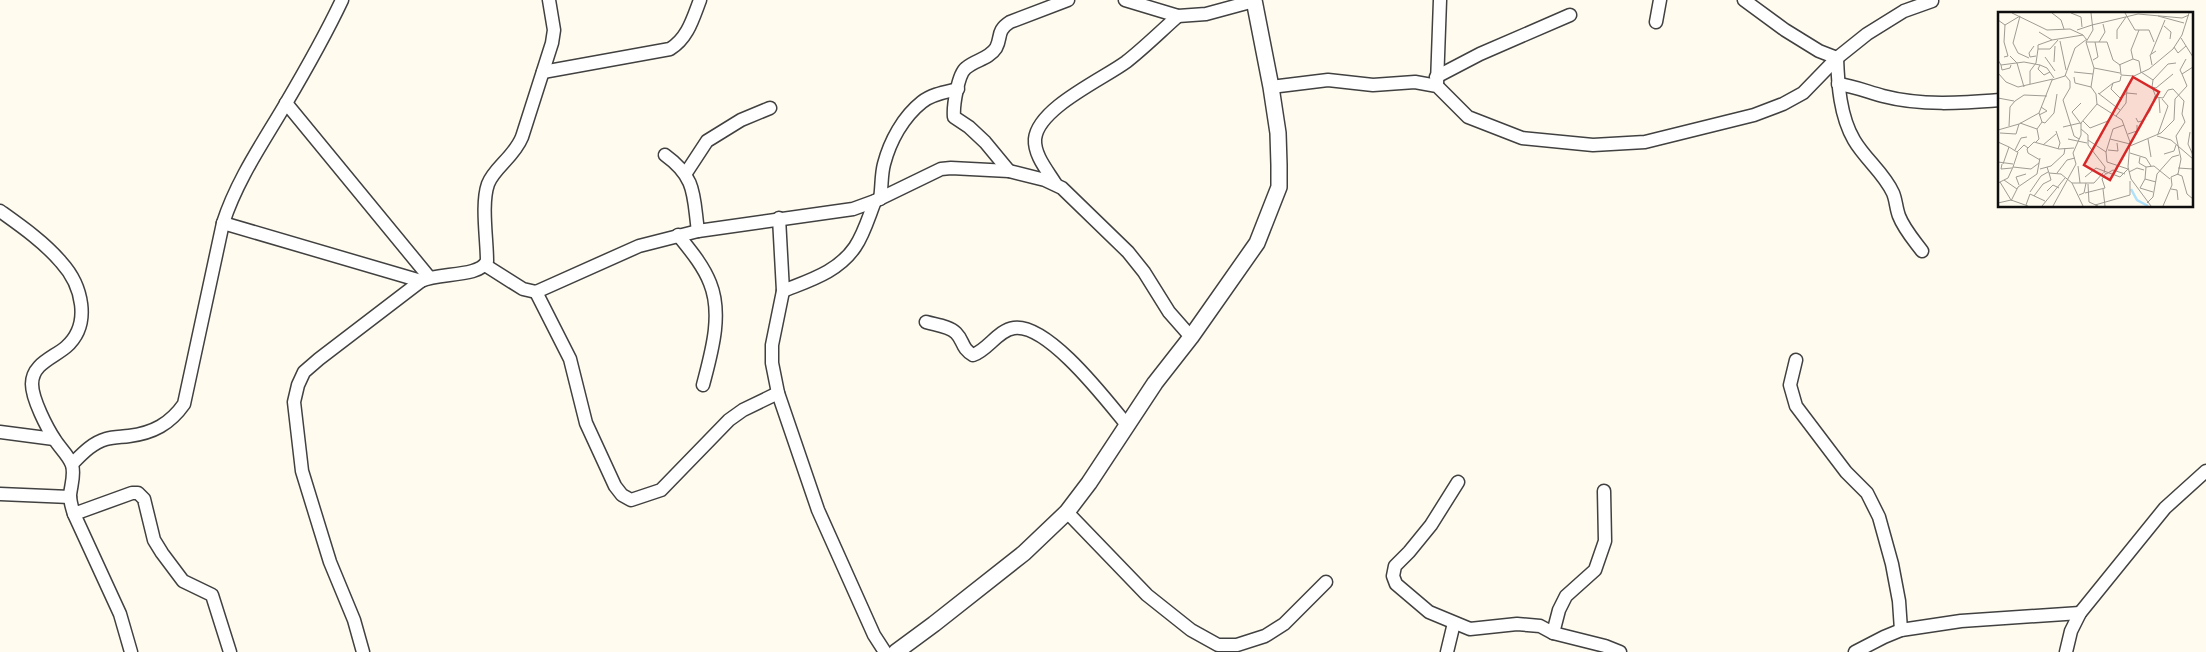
<svg xmlns="http://www.w3.org/2000/svg" width="2206" height="652" font-family="'IBM Plex Serif',serif">
<style>
.lines{fill:none;stroke-linecap:round;stroke-linejoin:round}
.minor-casing{stroke:#414141;stroke-width:15}
.tertiary-casing{stroke:#414141;stroke-width:18}
.minor{stroke:#fff;stroke-width:12}
.tertiary{stroke:#fff;stroke-width:15}
.inset-river{fill:none;stroke:#aee1fc;stroke-width:2.5}
.inset-road{fill:none;stroke:#9f9c95;stroke-width:1}
.view{fill:#d62828;fill-opacity:0.15;stroke:#d62828;stroke-width:2.5}
.inset-edge{fill:none;stroke:#0e0e0e;stroke-width:2.5}
</style>
<rect width="100%" height="100%" fill="#fffbef"/>
<g class="lines">
<!-- minor casing -->
<g class="minor-casing">
<g id="minor">
<polyline points="1125,0 1178,16 1206,14 1254,1"/>
<path d="M1744,0l41,30 34,21 18,7c1,27 3,58 17,82 11,19 30,33 39,53 3,7 3,15 6,23 5,13 14,23 23,35"/>
<polyline points="1656,22 1660,0"/>
<path d="M543,72l127,-23c18,-11 23,-31 30,-49"/>
<polyline points="1436,77 1480,54 1570,15"/>
<polyline points="1437,84 1440,0"/>
<path d="M1838,84c16,2 30,8 45,12 38,10 79,7 117,4"/>
<polyline points="1271,87 1328,80 1373,85 1415,82 1437,86 1468,117 1522,138 1593,145 1645,142 1754,115 1783,104 1803,93 1837,58 1867,34 1904,11 1932,1"/>
<polyline points="286,103 429,277"/>
<path d="M665,155c32,23 28,41 33,76"/>
<path d="M1009,171l-24,-29 -16,-15 -15,-10c-1,-11 4,-43 12,-49 9,-8 23,-9 30,-20 6,-11 0,-17 14,-26l58,-22"/>
<polyline points="686,173 707,141 741,120 770,108"/>
<path d="M1055,183c-8,-13 -21,-28 -20,-44 3,-31 68,-60 91,-77 18,-14 35,-31 52,-46"/>
<path d="M880,199c2,-12 1,-24 4,-35 6,-23 19,-47 38,-62 10,-8 24,-10 36,-13"/>
<path d="M0,211c21,15 44,31 61,51 21,23 31,62 5,85 -13,11 -34,17 -34,37 0,15 15,44 23,56 5,8 14,16 17,25 3,10 -1,20 -2,30 0,6 2,13 4,19l46,100 11,38"/>
<polyline points="779,218 783,291 772,345 772,363 778,393 818,510 874,635 885,652"/>
<polyline points="223,223 421,281"/>
<path d="M678,235c12,15 25,30 32,48 13,32 1,71 -7,102"/>
<polyline points="485,265 523,289 536,292 639,246 698,231 853,209 875,201 941,169 951,168 1009,171 1045,180 1062,188 1128,252 1144,272 1169,312 1191,337"/>
<path d="M783,291c27,-11 55,-19 72,-44 9,-13 14,-31 20,-46"/>
<polyline points="536,292 570,359 586,423 615,486 622,495 631,500 661,490 729,420 743,410 778,393"/>
<path d="M926,322c10,3 23,4 30,11 8,8 5,15 17,22 15,-5 25,-25 41,-27 34,-5 93,73 113,97"/>
<polyline points="1796,360 1790,385 1796,406 1846,472 1867,493 1879,517 1892,564 1899,601 1901,630"/>
<polyline points="0,432 54,439"/>
<path d="M72,464c10,-10 20,-21 34,-25 7,-2 16,-2 23,-3 24,-3 41,-12 55,-32l39,-181c14,-43 39,-79 62,-118 20,-34 40,-69 57,-105"/>
<polyline points="1458,482 1431,525 1409,552 1395,566 1393,576 1396,584 1429,612 1470,629 1517,624 1540,626 1553,633 1605,646 1620,652"/>
<polyline points="0,494 70,497"/>
<polyline points="1067,512 1147,595 1191,630 1218,645 1237,645 1265,636 1284,624 1326,582"/>
<polyline points="74,514 132,493 138,493 144,499 154,540 162,553 183,581 212,595 230,652"/>
<polyline points="1553,633 1559,610 1566,596 1595,570 1605,541 1604,491"/>
<path d="M363,652l-9,-32 -24,-58 -28,-91 -8,-69 4,-17 6,-13 15,-13 102,-78c17,-9 58,-3 66,-20 0,-22 -6,-57 1,-77 6,-16 26,-27 34,-47l30,-94 2,-13 -5,-30"/>
<polyline points="1447,652 1454,623"/>
<polyline points="1855,652 1884,637 1901,630 1961,621 2080,613"/>
<polyline points="2066,652 2071,631 2080,613 2165,508 2206,471"/>
</g>
</g>
<!-- tertiary casing -->
<g class="tertiary-casing">
<polyline id="tertiary" points="896,652 934,624 1024,553 1067,512 1089,483 1155,383 1191,337 1257,243 1279,187 1279,165 1278,133 1271,87 1254,0"/>
</g>
<!-- minor -->
<use href="#minor" class="minor"/>
<!-- tertiary -->
<use href="#tertiary" class="tertiary"/>
</g>
<!-- overview -->
<g transform="translate(1998 12)">
<rect width="195" height="195" fill="#fffbef"/>
<path class="inset-river" d="M133,177l6,11 11,6"/>
<path class="inset-road" d="M14,1l35,17 23,-1 13,6M54,1l9,7 3,9M73,1l10,4 1,10M93,1l2,17 -7,12 8,26 -3,19 5,7 1,10 25,16 8,22 -2,25 3,12 20,27M127,1l10,17h14l5,12M22,4l-7,27 5,10 11,5M160,4l26,7M0,8l7,5 -1,17 4,14 -4,1M7,13l15,-9M94,13l46,-11 44,4 7,-3M166,14l7,6 -1,7M79,18l15,-5M141,18l-8,20 2,9 6,2 2,12M41,20l13,8 31,-5 3,4M183,26l12,19M119,27v-9l9,-13M62,29l6,29M88,30h21l6,18 7,5 1,10 13,1 15,-7 24,-20 9,-14 7,-22M101,30l6,-10 -2,-8M36,34l-5,7 1,4 6,-1M176,35l4,6 8,-7M40,37v-4l14,-5M153,42l14,-34M12,44l7,7 7,24M47,45l10,14M0,48l3,5 23,-3 16,3 7,3 7,10M95,48l5,-3 -3,-15M56,50l1,-16M3,53l1,5 8,-2 1,-3M42,53l-2,4 6,6 6,-3M121,53l14,-6M154,53l-2,-10 6,-4M96,56l26,5M76,60l19,2M143,60l12,8 -1,7 4,10 7,1 5,-8 5,-1 11,12 -2,13 3,8 -9,14 5,23 -3,15 -7,3 1,8 -9,21M0,61l8,9 12,5 35,-8M184,62l-2,-4 6,-11M67,63l5,6v7l-7,12 8,26M123,64l-1,5 -7,2 -2,6 11,11M76,65l1,6 16,4M155,68l15,-16 8,-1M32,72v-13l6,-8 2,-14h12l8,-9M154,75l4,1 17,-14M100,81l22,17M101,82l14,-11M0,86l16,3M122,86l7,-5 10,1M161,86l1,15M83,91l-9,9 9,12M41,103l8,-4 -6,-4M118,104l10,-13 1,-15M138,106l2,4 4,-1 8,-10 5,-15M85,109l7,7 18,-7 4,-6M44,110l3,1 9,-10 3,-19M22,111l17,6M11,114l1,-19 5,-6 9,-6 23,1M73,114l3,10 5,3M65,115l17,-4M83,117l7,6v10l17,22 -1,6M0,118l21,-6 20,-11 13,-33 13,-4 10,-28 12,-9M58,119l4,12 -2,6M192,120l-2,12 5,11M2,121l16,1 3,-10M130,122l9,-3v-6M160,122l10,-28 -6,-7M159,124l14,4 22,19M70,127l19,4M112,127l20,5M150,127l3,18M90,128l18,12 1,10 21,7M0,130l11,5 -6,17M38,130l3,-3 -2,-10 5,-7 -3,-9M45,133l13,-11M132,134l31,-13 13,-13 1,-21 12,-13 -5,-12 11,-7M11,135l8,5 7,-7 4,3M17,138l6,-12 6,-1M110,138l10,1 -1,-8M108,140l7,-23 11,-4M132,141l16,5 5,8M166,142l10,-3 2,-6M142,145l-1,6 7,4 8,-1 16,13M42,148l-12,-7 -1,-4 7,-7 25,7 15,-1M0,150l15,2M4,152l-1,5 11,-1M80,154l2,17M15,155l5,-15M49,155l2,6 12,1 11,9 11,23M148,155l-1,12 11,3M180,156l15,1M42,157l11,-3 13,-12 1,-6M131,160l8,-4 7,2M59,161l10,-13 8,-2M108,162l7,-4 12,4M179,162l5,2 5,18 6,5M87,165l11,-9 24,9 8,-8M147,167l-5,9 13,4M6,168l13,9M2,170l11,18M0,171l10,-5 5,-11 18,2 8,-6M74,171h22l9,-10M90,172l1,18 9,4M21,173l-3,-8 10,-3M105,177l2,17M173,177l6,1 1,10M49,179l6,-6 6,3M32,180l11,-16 7,-4M87,181l20,-5 -3,-9 4,-6M81,183l5,-2 2,-10M36,184l9,-12 8,-4 -2,-7M13,189l7,-14 19,-13 3,-16M0,191l13,-3 17,6M149,191l6,-6 4,-23 15,-17 7,-2M28,193l4,-11 15,7M97,193l35,-10v-14M44,194l23,-28M55,194l23,-42 -3,-11 8,-18v-12l16,-19"/>
<path class="view" d="M135,65l26,15 -49,88 -26,-15z"/>
<rect width="195" height="195" class="inset-edge"/>
</g>
</svg>
